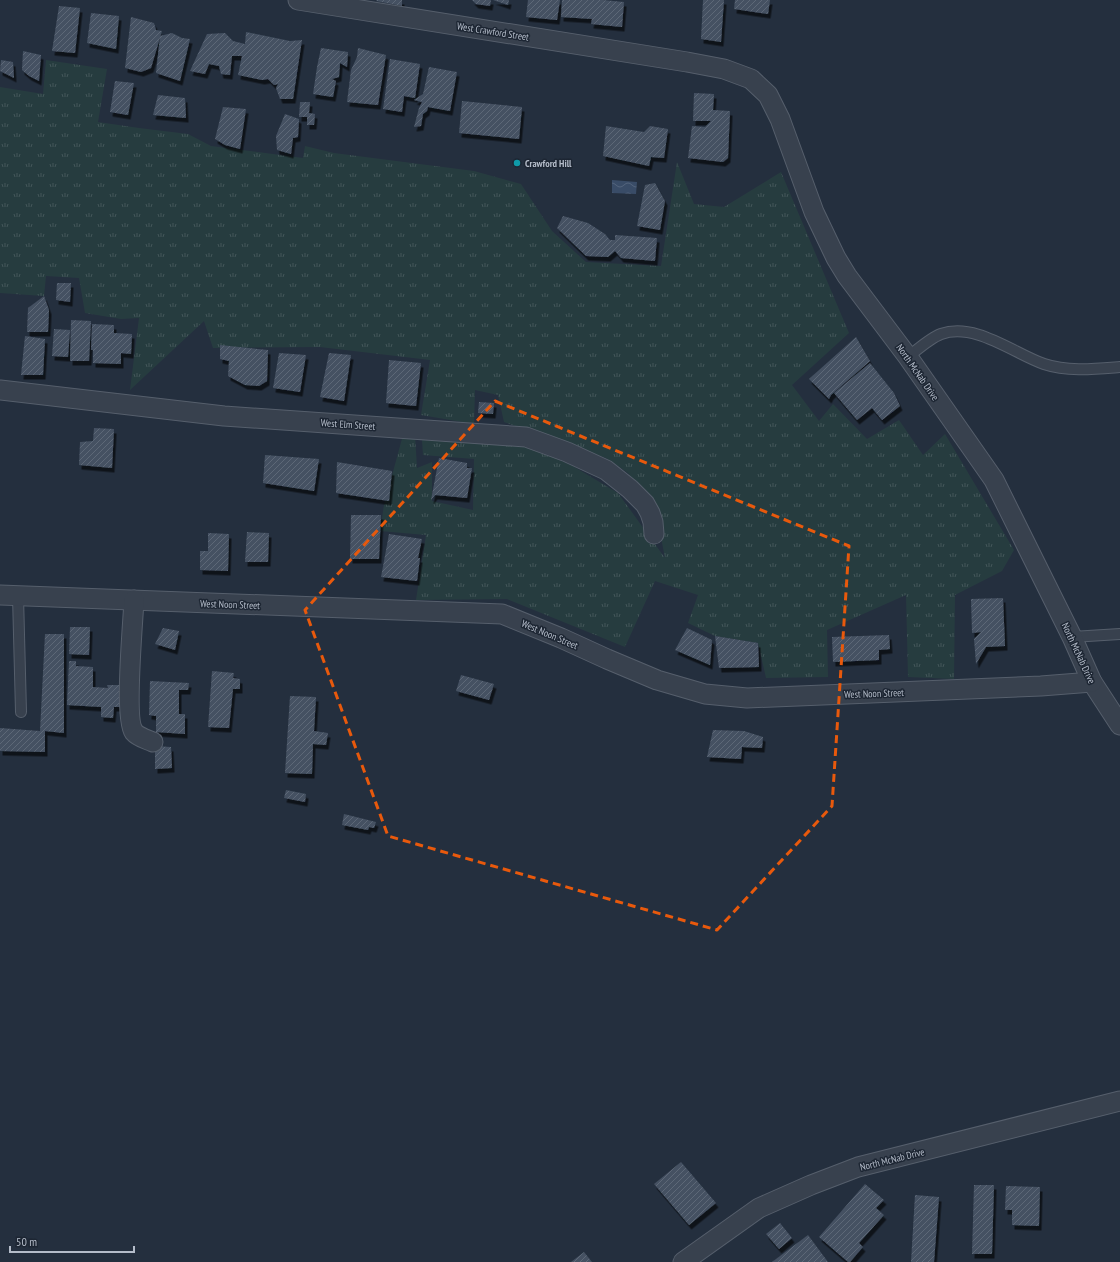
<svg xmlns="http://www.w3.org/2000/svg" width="1120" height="1262" font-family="'PT Sans Narrow',sans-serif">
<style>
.grass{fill:url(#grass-tufts)}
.water{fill:url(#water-waves)}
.building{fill:url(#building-hatch);filter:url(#shadow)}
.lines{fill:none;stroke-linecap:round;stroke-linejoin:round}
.service-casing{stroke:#565f6c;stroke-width:12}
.minor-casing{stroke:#565f6c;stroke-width:21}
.service{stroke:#38414e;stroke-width:10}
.minor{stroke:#38414e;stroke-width:19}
.marked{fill:none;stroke:#e8590c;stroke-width:3;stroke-dasharray:8 5;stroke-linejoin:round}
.culture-dot{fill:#0f9aa8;stroke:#1d2633;stroke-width:1.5}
.labels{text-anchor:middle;stroke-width:3;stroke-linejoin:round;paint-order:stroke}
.street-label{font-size:10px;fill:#b4bcc9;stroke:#1d2633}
.poi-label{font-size:10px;font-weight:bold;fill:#b4bcc9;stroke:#1d2633;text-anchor:start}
</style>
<defs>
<pattern id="grass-tufts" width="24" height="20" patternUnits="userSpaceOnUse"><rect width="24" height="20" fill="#263c3f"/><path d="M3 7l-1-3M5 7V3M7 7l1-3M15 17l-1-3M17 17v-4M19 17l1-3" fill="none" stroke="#435659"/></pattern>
<pattern id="water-waves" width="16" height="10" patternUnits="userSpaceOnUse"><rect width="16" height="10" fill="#394c67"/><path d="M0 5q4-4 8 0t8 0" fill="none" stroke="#53647b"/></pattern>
<pattern id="building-hatch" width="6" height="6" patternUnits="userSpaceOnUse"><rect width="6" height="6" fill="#455162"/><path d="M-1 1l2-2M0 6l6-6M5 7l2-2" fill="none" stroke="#5d6877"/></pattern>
<filter id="shadow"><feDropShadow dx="2.5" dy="4.5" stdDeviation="0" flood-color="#0009"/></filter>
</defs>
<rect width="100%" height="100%" fill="#242f3e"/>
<!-- grass -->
<polygon class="grass" points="46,60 107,69 98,122 139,128 188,134 211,146 303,158 305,146 334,153 474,171 521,184 552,231 586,262 661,266 677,162 694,204 724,207 781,172 849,333 792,385 819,421 833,404 867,439 899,420 923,455 945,434 1014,550 1002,571 955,595 954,679 908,677 906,595 827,630 828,677 766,678 758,643 715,636 688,623 698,595 655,581 625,647 507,599 416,600 426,535 380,531 384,505 403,435 415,435 417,468 432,462 432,501 473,510 474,459 423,455 422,440 525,445 571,465 618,493 665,558 655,506 628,473 606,458 504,422 498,395 475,390 474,424 421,415 430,360 320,347 213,348 204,321 130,390 139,318 121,319 85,313 79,278 46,276 44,296 0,293 0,87 43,94"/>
<!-- water -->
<polygon class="water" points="612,180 637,182 636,194 612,193"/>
<!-- building -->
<g class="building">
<polygon points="377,0 402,0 402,6 376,1"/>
<polygon points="472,0 491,0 490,6 476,4"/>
<polygon points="493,0 509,0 508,5"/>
<polygon points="528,0 560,0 557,20 526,17"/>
<polygon points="562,0 603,0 624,2 622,27 591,24 592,19 561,17"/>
<polygon points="703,0 724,0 721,42 701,39"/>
<polygon points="735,0 770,0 768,14 734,9"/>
<polygon points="59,6 80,8 75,53 52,51"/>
<polygon points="91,13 119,16 116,49 87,43"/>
<polygon points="131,17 154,23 156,30 162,31 151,68 141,72 125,68"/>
<polygon points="246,32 290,41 302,40 293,99 280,99 276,88 278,84 274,85 268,79 262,80 238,75 242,56 232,56 230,75 221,74 219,66 209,64 205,74 190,71 207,34 225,33 233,41 245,44"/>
<polygon points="172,33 182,38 190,39 180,81 156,73 160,36"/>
<polygon points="321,48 348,52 347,67 340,63 339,77 332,79 336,81 333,97 313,94 317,67"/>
<polygon points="358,48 386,55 378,105 347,102 351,70 357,57"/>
<polygon points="23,51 41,55 39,81 29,76 22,70"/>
<polygon points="390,59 420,64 415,98 404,96 402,112 383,109"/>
<polygon points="1,60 13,62 14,78 0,71"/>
<polygon points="429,67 457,72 450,111 428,107 427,111 423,114 421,126 414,127 419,108 422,102 414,100 423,94"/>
<polygon points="115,81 134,83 128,115 110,112"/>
<polygon points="694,93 714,94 713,110 730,111 728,158 723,162 688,158 692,126 705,127 711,121 693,121"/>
<polygon points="158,95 185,98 186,118 153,115"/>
<polygon points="462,101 522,107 519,139 459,133"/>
<polygon points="300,102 310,102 309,113 315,114 314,125 307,125 307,117 299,117"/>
<polygon points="223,107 246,109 240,149 225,145 215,139"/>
<polygon points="285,114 299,119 298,137 293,138 291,154 277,150 276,136"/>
<polygon points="606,126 644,132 650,126 668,129 664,158 651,157 649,166 603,156"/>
<polygon points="655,183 665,201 660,230 637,226 645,185"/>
<polygon points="563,216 588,223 605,234 610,240 615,240 615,235 657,238 655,261 621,258 615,251 608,257 586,256 557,228"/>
<polygon points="57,283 71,283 70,302 56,300"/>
<polygon points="44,296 49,310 48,332 27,332 28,308"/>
<polygon points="71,320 91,321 89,361 70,361"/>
<polygon points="92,324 114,325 114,333 132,334 131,354 121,353 121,364 93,363 93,350 91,350"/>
<polygon points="54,329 70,330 68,357 52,356"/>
<polygon points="25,336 45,339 43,375 21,375"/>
<polygon points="856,337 870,361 831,395 829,399 809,379"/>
<polygon points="220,345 268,350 267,381 259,386 245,385 228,376 229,361 220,359"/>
<polygon points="279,353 306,355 300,392 273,388"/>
<polygon points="329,353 351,355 344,401 320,397"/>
<polygon points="389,360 421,363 416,406 386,403"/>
<polygon points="870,363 894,393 900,406 882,420 872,408 857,420 834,393"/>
<polygon points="479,402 494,403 493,414 478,413"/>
<polygon points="94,428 114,429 112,468 79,465 80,442 93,441"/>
<polygon points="265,455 319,459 314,491 263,483"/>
<polygon points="439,458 467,463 467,468 472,468 467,498 435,495 431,500"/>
<polygon points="337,462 392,471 389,501 336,493"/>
<polygon points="351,515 381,515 379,559 350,559"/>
<polygon points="247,532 269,533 268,562 245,562"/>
<polygon points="208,533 229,534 228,571 200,570 200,551 208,551"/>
<polygon points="389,534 422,539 418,558 420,558 417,581 381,577"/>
<polygon points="1003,598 1005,646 986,647 976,664 974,639 981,632 972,633 971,599"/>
<polygon points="70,627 90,627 89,655 69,654"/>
<polygon points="163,628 179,631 175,650 155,644"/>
<polygon points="687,628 712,640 710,665 675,650"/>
<polygon points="45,634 64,634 64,733 45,731 45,752 0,751 0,728 40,731"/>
<polygon points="889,635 890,649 879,650 879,660 833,662 832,637"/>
<polygon points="715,636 758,643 759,667 719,668"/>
<polygon points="69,661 76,661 76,666 93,667 93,687 108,688 107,685 122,685 121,707 114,707 113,718 101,717 101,707 67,705"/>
<polygon points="212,671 234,673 233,678 240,679 240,689 233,689 229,728 208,727"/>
<polygon points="461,675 494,684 489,700 456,691"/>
<polygon points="150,681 189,683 188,690 179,690 179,714 185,714 185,734 156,732 156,716 149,715"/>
<polygon points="290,696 316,697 314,731 328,733 326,745 313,744 312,774 285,773"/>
<polygon points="713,730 744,731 763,737 762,748 742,747 741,759 707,757"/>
<polygon points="155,746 171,747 172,768 155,769"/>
<polygon points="286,790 306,794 305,802 284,798"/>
<polygon points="344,814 376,822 374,828 369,827 368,830 342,825"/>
<polygon points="681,1162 716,1203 689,1225 654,1184"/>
<polygon points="865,1184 884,1200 876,1208 884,1215 859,1243 863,1247 850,1262 848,1262 819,1237"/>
<polygon points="974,1185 994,1185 992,1254 972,1254"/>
<polygon points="1006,1186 1040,1187 1039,1226 1012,1225 1012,1210 1005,1210"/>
<polygon points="915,1195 939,1197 934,1262 911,1262"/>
<polygon points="780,1223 792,1238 779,1249 766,1234"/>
<polygon points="808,1235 828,1262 772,1262"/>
<polygon points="584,1252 592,1262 571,1262"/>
</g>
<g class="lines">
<!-- service casing -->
<g class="service-casing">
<g id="service">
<path d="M908,357c9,-7 22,-19 33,-23 34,-12 72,19 103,30 24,8 51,5 76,3"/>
<polyline points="18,596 21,712"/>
<polyline points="1072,637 1120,634"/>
</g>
</g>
<!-- minor casing -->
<g class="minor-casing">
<g id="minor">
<polyline points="298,0 687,62 724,69 751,79 768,95 780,119 814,212 836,258 847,276 908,357 994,480 1072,637 1092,682 1120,725"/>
<polyline points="0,390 224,416 526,437 567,452 606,470 630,489 645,504 650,513 653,522 654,534"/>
<polyline points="0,595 502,614 561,638 607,659 657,680 705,694 747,698 1041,686 1092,682"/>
<path d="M134,600c-1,22 -10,119 0,132 4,5 12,7 19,10"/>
<polyline points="683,1262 759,1208 811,1185 858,1167 1120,1101"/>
</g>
</g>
<!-- service -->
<use href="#service" class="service"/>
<!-- minor -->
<use href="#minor" class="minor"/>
</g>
<!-- marked area -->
<path class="marked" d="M495,401l354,145 -17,260 -115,124 -329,-94 -83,-226z"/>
<!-- markers -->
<circle class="culture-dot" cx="517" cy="163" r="4"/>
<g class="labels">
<!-- street labels -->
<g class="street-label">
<text transform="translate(493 31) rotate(9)" y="4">West Crawford Street</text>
<text transform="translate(918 372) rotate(55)" y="4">North McNab Drive</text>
<text transform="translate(348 424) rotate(4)" y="4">West Elm Street</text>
<text transform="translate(230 604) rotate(2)" y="4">West Noon Street</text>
<text transform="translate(550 634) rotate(23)" y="4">West Noon Street</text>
<text transform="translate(1079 653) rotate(65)" y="4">North McNab Drive</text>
<text transform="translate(874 693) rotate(-2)" y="4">West Noon Street</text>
<text transform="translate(892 1159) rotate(-14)" y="4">North McNab Drive</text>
</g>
<!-- poi labels -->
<g class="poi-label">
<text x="525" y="167">Crawford Hill</text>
</g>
</g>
<!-- scale -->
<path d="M10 1246v6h124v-6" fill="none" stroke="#b4bcc9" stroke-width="2"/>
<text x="16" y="1246" font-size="12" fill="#b4bcc9" stroke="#1d2633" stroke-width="3" paint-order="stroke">50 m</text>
</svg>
